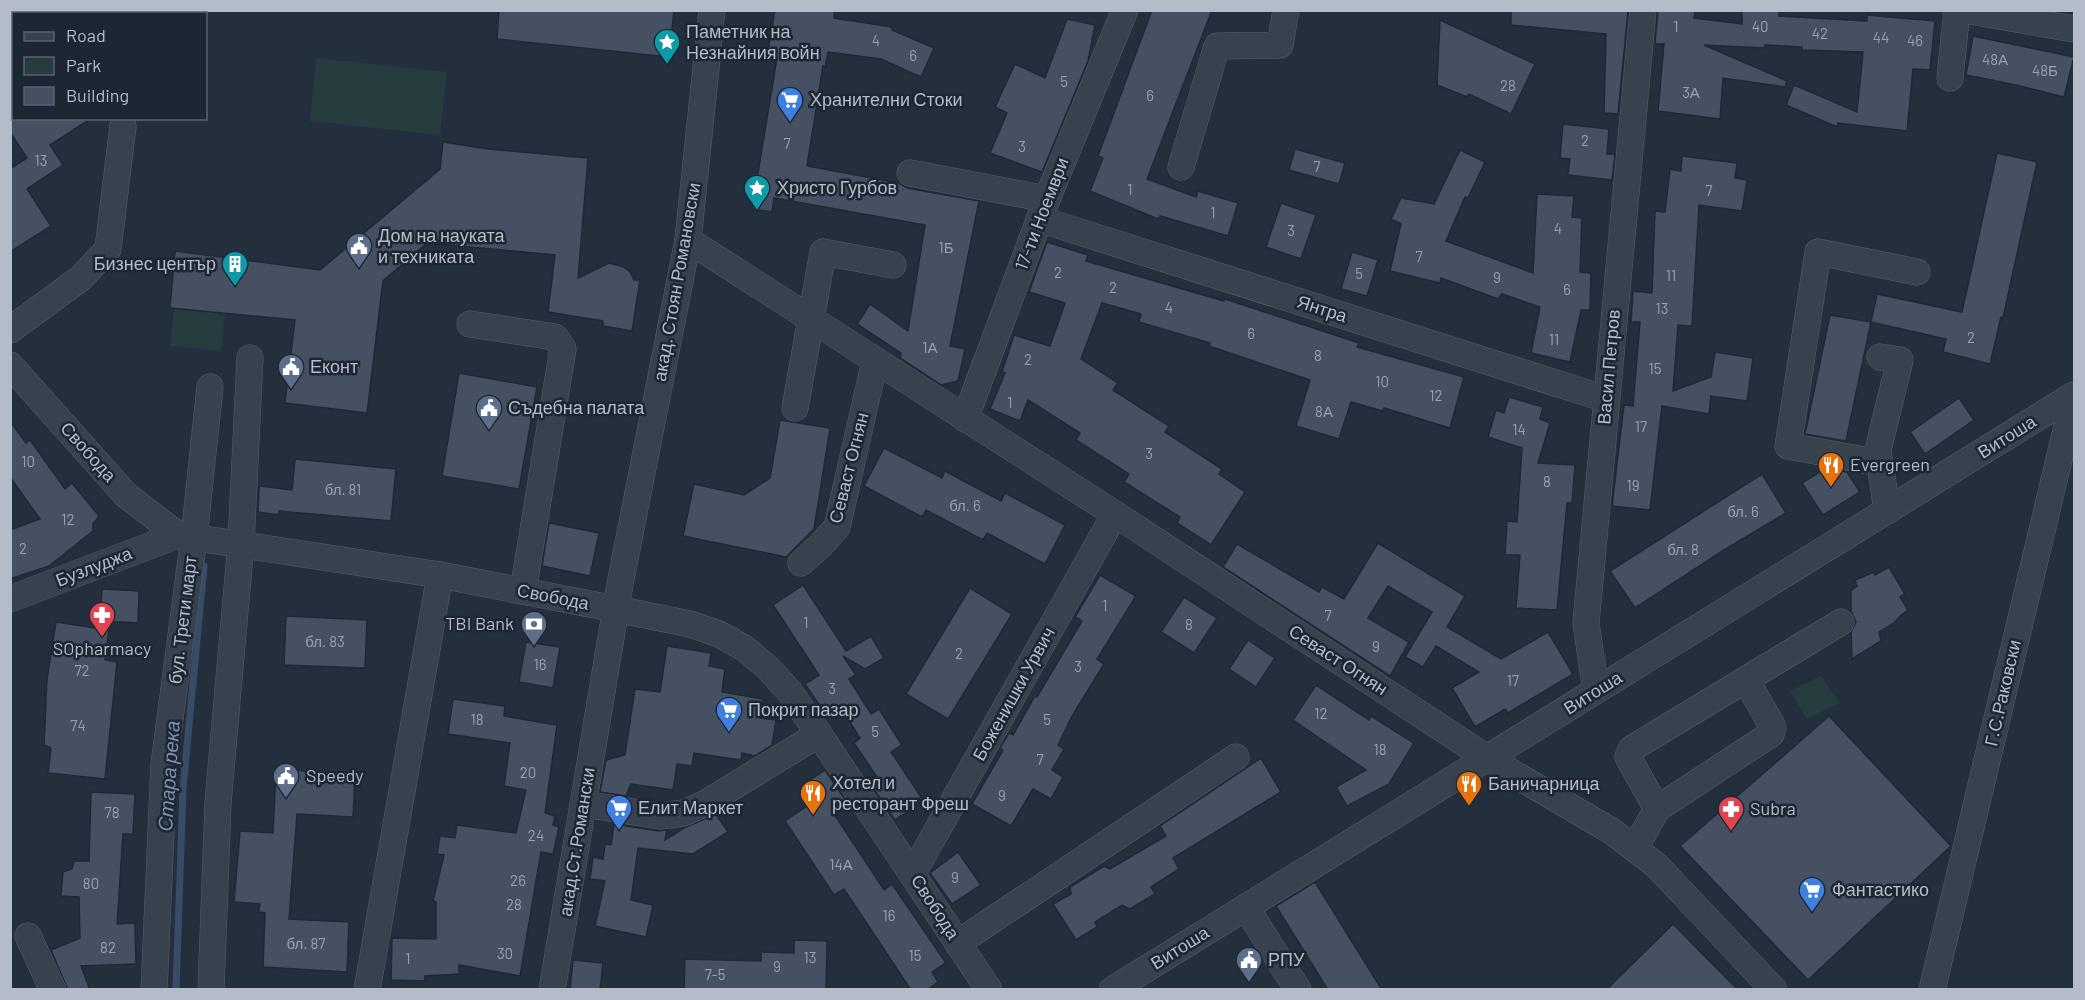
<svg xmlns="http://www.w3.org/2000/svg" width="2085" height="1000" font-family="Barlow,sans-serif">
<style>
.green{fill:#263c3f}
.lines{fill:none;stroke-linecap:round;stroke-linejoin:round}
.stream{stroke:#394c67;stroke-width:7}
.building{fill:#455162;stroke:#1f2835;stroke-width:1.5}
.minor-casing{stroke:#565f6c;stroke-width:27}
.minor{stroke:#38414e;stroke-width:26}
.labels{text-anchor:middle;stroke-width:5;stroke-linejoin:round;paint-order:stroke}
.number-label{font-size:15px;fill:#98a1af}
.poi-label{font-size:18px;fill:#b4bcc9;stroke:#1d2633;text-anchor:start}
.street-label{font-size:18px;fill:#b4bcc9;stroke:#1d2633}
.water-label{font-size:20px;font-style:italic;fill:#7c92b1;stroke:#1d2633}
</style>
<rect width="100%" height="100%" fill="#242f3e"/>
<!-- green -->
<g class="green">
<polygon points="316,58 447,72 440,135 310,121"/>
<polygon points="174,308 225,313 221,351 170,346"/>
<polygon points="1821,676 1839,703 1807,719 1790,691"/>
</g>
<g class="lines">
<!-- stream -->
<polyline class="stream" points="176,990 183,789 204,566"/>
</g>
<!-- building -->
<g class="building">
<polygon points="499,10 674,10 669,57 497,39"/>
<polygon points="775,10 835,10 834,18 892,27 892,30 934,48 921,77 881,59 828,52 825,67 823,66 807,166 899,183 907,188 979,201 950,346 965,349 958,381 941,385 900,358 901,353 857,324 870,304 908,331 925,225 774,198 772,212 752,209 777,58 767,56"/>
<polygon points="1152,10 1212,10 1147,179 1196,197 1198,191 1238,203 1228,236 1160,216 1158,219 1090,191 1103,158 1098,156"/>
<polygon points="1511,10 1628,10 1618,114 1604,113 1606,34 1511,25"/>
<polygon points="1658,10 1695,10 1694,18 1742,24 1742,10 1779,10 1779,16 1867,21 1867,15 1935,21 1930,70 1913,69 1907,131 1838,123 1837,127 1786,105 1794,85 1857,112 1863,52 1802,50 1802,47 1765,45 1765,48 1704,45 1787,81 1785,87 1723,78 1720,119 1658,111 1664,44 1655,44"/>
<polygon points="1067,19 1095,25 1088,61 1042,172 990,153 1007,113 995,107 1015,64 1045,78"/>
<polygon points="1440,20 1535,64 1511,114 1469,94 1467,97 1437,85"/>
<polygon points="1973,36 2074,57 2064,97 2016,85 1966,75"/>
<polygon points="10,118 92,118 50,145 63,165 27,189 51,226 10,252 10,163 13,167 27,158 10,132"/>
<polygon points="1563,124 1609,129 1607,154 1615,154 1612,180 1568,175 1570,159 1560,158"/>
<polygon points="443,142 488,149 588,158 578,278 609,263 624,267 630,272 634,280 640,280 632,331 603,326 603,321 548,312 555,255 427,243 383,281 367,413 285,403 295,320 170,308 175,251 320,270 440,169"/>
<polygon points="1295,149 1345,163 1339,184 1289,170"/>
<polygon points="1460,150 1485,162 1468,198 1465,197 1446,241 1533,273 1537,194 1574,196 1572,217 1582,218 1580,272 1591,273 1590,310 1581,310 1570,362 1531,353 1540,307 1502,294 1498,299 1441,278 1440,283 1390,271 1401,224 1391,219 1401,198 1434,204"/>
<polygon points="1997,153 2037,162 2003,318 2001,317 1990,364 1943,352 1946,339 1871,322 1877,294 1962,312"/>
<polygon points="1682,156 1737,163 1735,178 1747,180 1742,211 1699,205 1692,326 1678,325 1673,391 1711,377 1715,352 1753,358 1747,401 1711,396 1709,414 1662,406 1650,510 1612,506 1624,405 1633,406 1640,322 1631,322 1633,291 1652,293 1655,211 1665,212 1670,169 1681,171"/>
<polygon points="1281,203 1316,215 1301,259 1266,247"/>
<polygon points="1047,242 1088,255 1086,261 1224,301 1225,299 1359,343 1357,347 1464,377 1450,428 1384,408 1383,411 1351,402 1339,439 1296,426 1310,380 1209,346 1210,343 1139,322 1141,314 1102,303 1081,359 1118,383 1113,390 1169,426 1165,432 1222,469 1219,474 1245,492 1211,545 1177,523 1180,517 1124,482 1129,474 1076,440 1080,433 1028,400 1020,421 990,409 1005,373 1002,372 1014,335 1050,346 1065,303 1029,292"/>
<polygon points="1352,252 1378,260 1367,296 1341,289"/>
<polygon points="1830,315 1871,322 1846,441 1805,434"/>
<polygon points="459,373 537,387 519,489 442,476"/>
<polygon points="1509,397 1543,407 1540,419 1550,423 1538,463 1575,465 1572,503 1567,503 1557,610 1516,608 1520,555 1505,555 1507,521 1517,522 1522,448 1488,437 1496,410 1504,413"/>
<polygon points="1959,398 1974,420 1925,454 1910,432"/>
<polygon points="780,420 830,428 814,529 786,557 683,536 694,484 744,495 770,478"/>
<polygon points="10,421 26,443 30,440 65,489 72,483 99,516 93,524 93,531 49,566 10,579 10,530 40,519 10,477"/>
<polygon points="884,448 942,478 945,471 1001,501 1005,493 1065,525 1045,564 987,533 983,540 926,510 922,517 864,486"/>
<polygon points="295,459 396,469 391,521 279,511 279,515 258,512 259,486 292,490"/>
<polygon points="1826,468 1847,472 1860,492 1823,515 1802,483"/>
<polygon points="1762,474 1786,513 1724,550 1635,608 1610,571"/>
<polygon points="549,523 599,533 590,576 542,566"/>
<polygon points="1378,543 1465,596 1447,627 1501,659 1548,632 1573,674 1508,713 1505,709 1475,727 1452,688 1479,672 1436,646 1423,667 1405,657 1432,612 1388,586 1368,618 1409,642 1390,676 1223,567 1237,544 1319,592 1322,587 1344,599"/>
<polygon points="1889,567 1905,594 1900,597 1908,610 1900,616 1894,623 1879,632 1881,641 1852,659 1851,632 1856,622 1851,611 1851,591 1857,586 1855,580 1874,572 1875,575"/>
<polygon points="1100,575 1136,596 1097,659 1104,664 1072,716 1058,745 1064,749 1052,770 1063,777 1051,799 1033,789 1011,826 972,804 1003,750 1000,748 1009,733 1013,735 1035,696 1037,697 1082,621 1075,617"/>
<polygon points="803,585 846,651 871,636 884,658 865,669 843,656 856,675 849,679 871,714 879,709 902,745 891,752 921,797 908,805 911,809 895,820 871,785 879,780 854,743 860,738 840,706 826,715 805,684 819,675 773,605"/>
<polygon points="970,588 1012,614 948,719 906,694"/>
<polygon points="102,589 139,591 138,623 100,621"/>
<polygon points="1184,597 1217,618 1194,653 1161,632"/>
<polygon points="286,616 367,620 365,668 284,665"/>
<polygon points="56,622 109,630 105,660 117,662 105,779 48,773 51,748 44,745 47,679"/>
<polygon points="1248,640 1275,658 1256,687 1229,669"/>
<polygon points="526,642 560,647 553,688 519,682"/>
<polygon points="667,646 711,653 709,666 725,669 722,692 763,699 761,718 776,720 772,745 755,756 742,753 741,760 694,753 692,766 677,764 673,790 631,784 626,796 600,792 606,760 625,755 635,689 660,692"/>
<polygon points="1316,685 1369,720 1371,716 1414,743 1389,784 1347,806 1336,787 1366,770 1293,720"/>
<polygon points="453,699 505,706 504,716 557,725 545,813 555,816 553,825 559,827 553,854 541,852 520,976 459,965 459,974 425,976 425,981 391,980 392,938 436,939 436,902 433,901 444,855 437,854 440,836 455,838 457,825 516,833 526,790 504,786 510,743 448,734"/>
<polygon points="1829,716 1951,846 1808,980 1680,846"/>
<polygon points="1261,758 1281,792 1173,858 1179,869 1151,887 1155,894 1130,909 1122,905 1095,922 1097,927 1076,940 1053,904 1071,894 1070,887 1104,866 1110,869 1166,836 1160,826"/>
<polygon points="276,769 355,774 353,817 297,814 289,919 349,922 347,972 263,967 265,913 259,912 260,904 234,902 240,831 273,833"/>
<polygon points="825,770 846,801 832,811 884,890 892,884 946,963 932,972 938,982 927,990 911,990 844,889 834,895 785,821 813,802 802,785"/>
<polygon points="91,792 135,794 133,834 123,834 117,924 135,923 136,964 81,966 90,990 68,990 51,950 80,938 79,897 61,896 63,872 72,869 74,861 89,861"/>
<polygon points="716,814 728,832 693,854 638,848 631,900 653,905 646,937 595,926 605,881 590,879 593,857 603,859 605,844 611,845 614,824 658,831 667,830 665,840 684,828"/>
<polygon points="958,852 981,885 952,904 930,873"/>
<polygon points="1315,882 1382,990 1328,990 1276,906"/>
<polygon points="1673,924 1738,990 1606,990"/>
<polygon points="794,940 827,941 826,990 684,990 685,959 761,961 761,952 794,953"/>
<polygon points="573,960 603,963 600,990 570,990"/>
</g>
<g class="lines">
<!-- minor casing -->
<g class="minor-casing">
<g id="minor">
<polyline points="1964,10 2074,29"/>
<polyline points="1950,78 1957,10"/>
<polyline points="1181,167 1217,46 1280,45 1286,10"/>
<polyline points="910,173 1047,199"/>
<polyline points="1039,219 1606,399"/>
<polyline points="688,240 1115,514 1487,758 1613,832 1657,866 1774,990"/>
<polyline points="470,324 555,337 563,349 523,591"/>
<polyline points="10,330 81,278 108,249 123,126"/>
<polyline points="1880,357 1900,360 1878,450 1887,511"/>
<polyline points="10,365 126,495 178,535 440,575 616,609 690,624 719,634 744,648 768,668 789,691 819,734 989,990"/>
<polyline points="795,408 823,252 893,265"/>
<polyline points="965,419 1047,199 1125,10"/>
<polyline points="1880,463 1788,446 1818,252 1917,272"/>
<polyline points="801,563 820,546 837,527 875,361"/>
<polyline points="10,599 178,535"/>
<polyline points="1596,691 1586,623 1643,10"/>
<polyline points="583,804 660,816 684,813 706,803 819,734"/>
<polyline points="1657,809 1628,757 1631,749 1841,622"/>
<polyline points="1635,848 1657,809 1771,734 1773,727 1746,680"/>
<polyline points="913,873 1115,514"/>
<polyline points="1246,907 1298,990"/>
<polyline points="28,936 53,990"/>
<polyline points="958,943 1236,757"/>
<polyline points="154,990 164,764 194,537 210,387"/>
<polyline points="211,990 218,803 241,543 250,358"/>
<polyline points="367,990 440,575"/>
<polyline points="552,990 620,584 688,240 712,10"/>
<polyline points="1112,990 2074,395"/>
<polyline points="1932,990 2074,397"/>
</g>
</g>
<!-- minor -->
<use href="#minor" class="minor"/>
</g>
<!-- icons -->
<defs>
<g id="sight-pin" transform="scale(1.35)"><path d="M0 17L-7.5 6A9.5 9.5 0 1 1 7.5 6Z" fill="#0f9aa8" stroke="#1d2633"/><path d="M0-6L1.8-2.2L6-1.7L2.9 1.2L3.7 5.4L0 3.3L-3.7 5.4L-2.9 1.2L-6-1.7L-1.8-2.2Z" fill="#fff"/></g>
<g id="supermarket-pin" transform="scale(1.35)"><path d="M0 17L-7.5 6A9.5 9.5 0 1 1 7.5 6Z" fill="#3f7fe0" stroke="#1d2633"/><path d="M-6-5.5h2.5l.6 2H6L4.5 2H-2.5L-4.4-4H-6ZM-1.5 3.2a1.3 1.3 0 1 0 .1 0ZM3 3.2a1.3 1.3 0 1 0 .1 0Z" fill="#fff"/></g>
<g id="civic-pin" transform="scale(1.35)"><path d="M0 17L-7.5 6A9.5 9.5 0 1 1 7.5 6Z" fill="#5c6f8a" stroke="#1d2633"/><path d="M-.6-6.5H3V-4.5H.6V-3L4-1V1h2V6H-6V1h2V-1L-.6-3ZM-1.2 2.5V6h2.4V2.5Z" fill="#fff"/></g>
<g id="building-pin" transform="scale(1.35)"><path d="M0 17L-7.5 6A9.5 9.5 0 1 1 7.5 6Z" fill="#0f9aa8" stroke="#1d2633"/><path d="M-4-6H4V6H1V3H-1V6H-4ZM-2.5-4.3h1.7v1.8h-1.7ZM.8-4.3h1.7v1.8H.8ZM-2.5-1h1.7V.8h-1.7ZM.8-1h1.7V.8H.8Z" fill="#fff"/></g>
<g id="restaurant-pin" transform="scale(1.35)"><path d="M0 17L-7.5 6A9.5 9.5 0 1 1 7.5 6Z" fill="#e8710a" stroke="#1d2633"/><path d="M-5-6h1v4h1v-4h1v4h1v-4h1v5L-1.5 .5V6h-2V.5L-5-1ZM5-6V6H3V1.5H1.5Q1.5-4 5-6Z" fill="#fff"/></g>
<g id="pharmacy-pin" transform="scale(1.35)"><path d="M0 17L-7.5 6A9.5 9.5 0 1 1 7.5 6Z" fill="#e0444e" stroke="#1d2633"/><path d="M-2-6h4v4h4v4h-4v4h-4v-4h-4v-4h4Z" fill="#fff"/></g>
<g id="bank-pin" transform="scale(1.35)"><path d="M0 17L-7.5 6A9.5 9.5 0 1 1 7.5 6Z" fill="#5c6f8a" stroke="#1d2633"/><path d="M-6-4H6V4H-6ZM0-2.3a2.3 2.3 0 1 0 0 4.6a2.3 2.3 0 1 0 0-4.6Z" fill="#fff"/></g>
</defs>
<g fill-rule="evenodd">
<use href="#sight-pin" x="667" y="42"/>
<use href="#supermarket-pin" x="790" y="100"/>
<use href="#sight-pin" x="757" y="188"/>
<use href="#civic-pin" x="359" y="246"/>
<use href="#building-pin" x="235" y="264"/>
<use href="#civic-pin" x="291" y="367"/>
<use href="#civic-pin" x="489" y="408"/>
<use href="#restaurant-pin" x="1831" y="465"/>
<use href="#pharmacy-pin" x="102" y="615"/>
<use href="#bank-pin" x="534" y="624"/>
<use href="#supermarket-pin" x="729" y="710"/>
<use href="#civic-pin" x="286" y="776"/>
<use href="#restaurant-pin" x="1469" y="784"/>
<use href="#restaurant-pin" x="813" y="793"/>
<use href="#supermarket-pin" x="619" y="808"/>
<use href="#pharmacy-pin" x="1731" y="809"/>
<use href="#supermarket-pin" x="1812" y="890"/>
<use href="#civic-pin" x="1249" y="960"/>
</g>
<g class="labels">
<!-- number labels -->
<g class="number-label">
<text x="1676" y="32">1</text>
<text x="1760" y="32">40</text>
<text x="1820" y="39">42</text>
<text x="1881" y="43">44</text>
<text x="876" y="46">4</text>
<text x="1915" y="46">46</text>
<text x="913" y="61">6</text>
<text x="1995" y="65">48А</text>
<text x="2045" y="76">48Б</text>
<text x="1064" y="87">5</text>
<text x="1508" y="91">28</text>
<text x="1691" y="98">3А</text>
<text x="1150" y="101">6</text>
<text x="1585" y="146">2</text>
<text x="787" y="149">7</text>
<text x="1022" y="152">3</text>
<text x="41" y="166">13</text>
<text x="1317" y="172">7</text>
<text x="1130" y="195">1</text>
<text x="1709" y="196">7</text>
<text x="1213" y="218">1</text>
<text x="1558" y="234">4</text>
<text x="1291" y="236">3</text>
<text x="946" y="253">1Б</text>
<text x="1419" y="262">7</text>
<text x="1058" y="278">2</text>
<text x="1359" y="279">5</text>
<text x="1671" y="281">11</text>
<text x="1497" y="283">9</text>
<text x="1113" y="293">2</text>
<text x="1567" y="295">6</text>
<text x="1169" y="313">4</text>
<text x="1662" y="314">13</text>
<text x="1251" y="339">6</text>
<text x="1971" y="343">2</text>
<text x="1554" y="345">11</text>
<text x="930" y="353">1А</text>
<text x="1318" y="361">8</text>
<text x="1028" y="365">2</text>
<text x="1655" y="374">15</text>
<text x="1382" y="387">10</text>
<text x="1436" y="401">12</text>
<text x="1010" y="408">1</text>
<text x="1324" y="417">8А</text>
<text x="1641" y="432">17</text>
<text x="1519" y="435">14</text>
<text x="1149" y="459">3</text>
<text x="28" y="467">10</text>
<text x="1547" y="487">8</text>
<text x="1633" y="491">19</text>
<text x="343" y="495">бл. 81</text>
<text x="965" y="511">бл. 6</text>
<text x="1743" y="517">бл. 6</text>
<text x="68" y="525">12</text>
<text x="23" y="554">2</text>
<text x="1683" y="555">бл. 8</text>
<text x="1105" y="611">1</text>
<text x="1328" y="621">7</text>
<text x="806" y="628">1</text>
<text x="1189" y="630">8</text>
<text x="325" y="647">бл. 83</text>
<text x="1376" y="652">9</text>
<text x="959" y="659">2</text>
<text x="540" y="670">16</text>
<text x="1078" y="672">3</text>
<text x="82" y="676">72</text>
<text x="1513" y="686">17</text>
<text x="832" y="694">3</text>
<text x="1321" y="719">12</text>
<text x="477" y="725">18</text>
<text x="1047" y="725">5</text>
<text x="78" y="731">74</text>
<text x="875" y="737">5</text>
<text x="1380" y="755">18</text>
<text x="1040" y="765">7</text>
<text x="528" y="778">20</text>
<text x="1002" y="801">9</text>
<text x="112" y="818">78</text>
<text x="536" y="841">24</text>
<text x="841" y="870">14А</text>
<text x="955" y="883">9</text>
<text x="518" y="886">26</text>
<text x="91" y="889">80</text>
<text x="514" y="910">28</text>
<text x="889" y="921">16</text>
<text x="306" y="949">бл. 87</text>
<text x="108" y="953">82</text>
<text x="505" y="959">30</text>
<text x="915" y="961">15</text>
<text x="810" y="963">13</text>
<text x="408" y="964">1</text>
<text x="777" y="972">9</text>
<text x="715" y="980">7-5</text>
</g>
<!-- poi labels -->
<g class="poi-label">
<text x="686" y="38">Паметник на<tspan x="686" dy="21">Незнайния войн</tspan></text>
<text x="810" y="106">Хранителни Стоки</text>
<text x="777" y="194">Христо Гурбов</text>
<text x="378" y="242">Дом на науката<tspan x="378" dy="21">и техниката</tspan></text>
<text x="216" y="270" text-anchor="end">Бизнес център</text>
<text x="310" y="373">Еконт</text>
<text x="508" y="414">Съдебна палата</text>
<text x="1850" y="471">Evergreen</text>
<text x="514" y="630" text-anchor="end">TBI Bank</text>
<text x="102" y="655" text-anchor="middle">SOpharmacy</text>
<text x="748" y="716">Покрит пазар</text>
<text x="306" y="782">Speedy</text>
<text x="832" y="789">Хотел и<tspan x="832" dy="21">ресторант Фреш</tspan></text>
<text x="1488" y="790">Баничарница</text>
<text x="638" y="814">Елит Маркет</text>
<text x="1750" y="815">Subra</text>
<text x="1832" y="896">Фантастико</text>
<text x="1268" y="966">РПУ</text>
</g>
<!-- street labels -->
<g class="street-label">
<text transform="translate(1042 214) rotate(-69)" y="6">17-ти Ноември</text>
<text transform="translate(677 282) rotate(-80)" y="6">акад. Стоян Романовски</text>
<text transform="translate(1322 309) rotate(18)" y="6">Янтра</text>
<text transform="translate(1609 367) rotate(-85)" y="6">Васил Петров</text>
<text transform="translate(2007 437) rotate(-32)" y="6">Витоша</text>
<text transform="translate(88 452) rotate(48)" y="6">Свобода</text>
<text transform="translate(849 468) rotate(-76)" y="6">Севаст Огнян</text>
<text transform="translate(94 567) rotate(-21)" y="6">Бузлуджа</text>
<text transform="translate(553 597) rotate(11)" y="6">Свобода</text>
<text transform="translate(183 620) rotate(-83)" y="6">бул. Трети март</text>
<text transform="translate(1338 660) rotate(33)" y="6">Севаст Огнян</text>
<text transform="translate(1593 693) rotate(-32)" y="6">Витоша</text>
<text transform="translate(2003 693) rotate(-77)" y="6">Г.С.Раковски</text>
<text transform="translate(1014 694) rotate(-61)" y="6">Боженишки Урвич</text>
<text transform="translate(577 842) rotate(-81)" y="6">акад.Ст.Романски</text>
<text transform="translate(935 907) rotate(57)" y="6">Свобода</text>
<text transform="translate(1180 948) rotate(-32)" y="6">Витоша</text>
</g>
<!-- water labels -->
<g class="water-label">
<text transform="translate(169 776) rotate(-86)" y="7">Стара река</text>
</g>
</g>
<!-- border -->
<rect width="2085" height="1000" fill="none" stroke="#b4bcc9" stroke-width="24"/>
<!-- legend -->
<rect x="12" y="12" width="195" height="108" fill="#1d2633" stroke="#59626f" stroke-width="1.5"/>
<rect x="24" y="32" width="30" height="9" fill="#38414e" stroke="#59626f" stroke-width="1.5"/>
<text x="66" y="42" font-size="18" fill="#b4bcc9">Road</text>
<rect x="24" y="57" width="30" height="18" fill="#263c3f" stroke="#59626f" stroke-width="1.5"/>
<text x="66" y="72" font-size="18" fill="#b4bcc9">Park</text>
<rect x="24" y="87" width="30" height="18" fill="#455162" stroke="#59626f" stroke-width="1.5"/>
<text x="66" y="102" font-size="18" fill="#b4bcc9">Building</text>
</svg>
